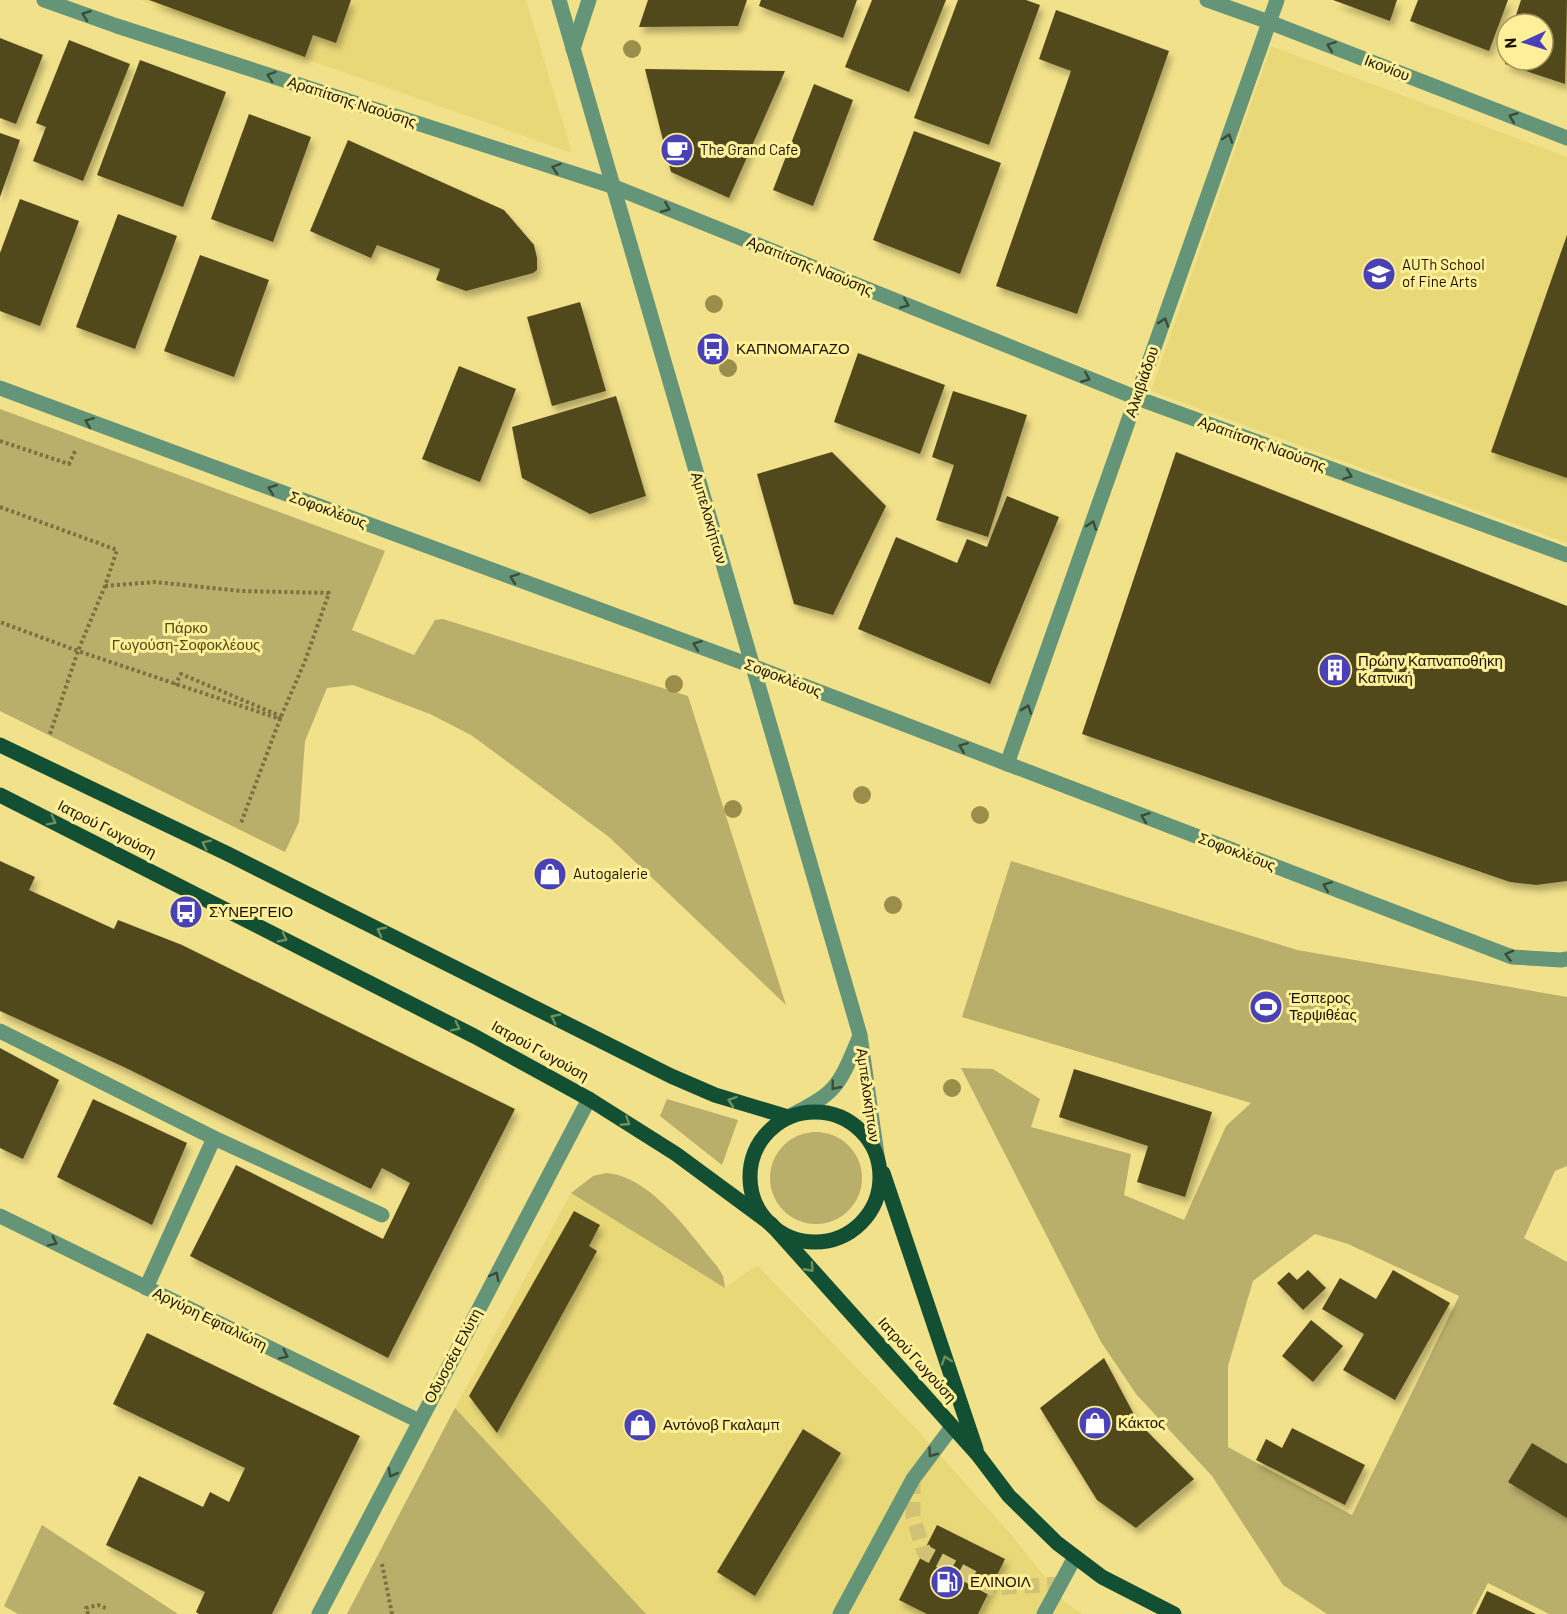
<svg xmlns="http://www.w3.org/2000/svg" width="1567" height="1614" font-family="Barlow,sans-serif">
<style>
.built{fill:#e9d878}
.green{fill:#baae6b;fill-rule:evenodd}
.building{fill:#51491b;filter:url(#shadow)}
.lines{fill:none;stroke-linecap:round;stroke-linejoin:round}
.minor-tunnel{stroke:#d1c276;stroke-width:15;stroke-dasharray:15 8;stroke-linecap:butt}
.path{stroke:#7b7140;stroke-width:4;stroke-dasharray:3 3;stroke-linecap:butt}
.minor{stroke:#649579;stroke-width:15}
.major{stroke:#124f33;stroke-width:15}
.tree{fill:#9b8e4a}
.oneway{stroke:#3a4d36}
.oneway2{stroke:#718f5b}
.labels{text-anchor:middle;stroke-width:6;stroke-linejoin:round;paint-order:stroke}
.street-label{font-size:15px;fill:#171200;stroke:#ffef98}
.poi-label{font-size:15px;fill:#171200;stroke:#ffef98;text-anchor:start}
.park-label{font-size:15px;fill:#544a14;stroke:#ffef98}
</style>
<defs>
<filter id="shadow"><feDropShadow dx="3.5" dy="6" stdDeviation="3" flood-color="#0004"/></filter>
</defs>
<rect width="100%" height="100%" fill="#f2e18b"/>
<!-- built -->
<g class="built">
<polygon points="139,0 526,0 572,153"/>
<polygon points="1271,46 1567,157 1567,543 1151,391"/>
<polygon points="571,1193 725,1288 757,1265 921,1434 1009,1532 1066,1603 1083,1614 645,1614 455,1408"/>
</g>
<!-- green -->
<g class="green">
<polygon points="0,409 385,551 352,630 414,655 435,620 443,619 688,696 786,1005 609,837 471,735 430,714 353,685 327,688 305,741 299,822 285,852 0,711"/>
<path d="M1011,861l286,89 270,47v169l-12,5 -31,67 43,24v352h-18l-61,-31 -16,31h-145l-44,-29 -71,-109 -76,-82 -35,-52 -140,-274 32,1 47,30 -9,28 100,27 -7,41 60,25 42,-94 25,-23 -289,-86zM1315,1234l33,10 111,52 -107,219 -124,-68v-81l25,-85z"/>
<polygon points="667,1099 738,1120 722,1165 660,1116"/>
<circle cx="816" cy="1178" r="46"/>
<path d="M606,1173c45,3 84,61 111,93l6,10 2,12 -154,-95 22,-17z"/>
<polygon points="455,1408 646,1614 347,1614"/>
<polygon points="42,1525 178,1614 18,1614 4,1606"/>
</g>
<!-- building -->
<g class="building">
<polygon points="149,0 351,0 336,43 313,35 305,57"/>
<polygon points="648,0 747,0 738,26 639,27"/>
<polygon points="761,0 857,0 843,38 759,6"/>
<polygon points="872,0 946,0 909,92 845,67"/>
<polygon points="958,0 1026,0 1040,5 989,145 914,118"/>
<polygon points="1333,0 1397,0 1390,21"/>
<polygon points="1418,0 1508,0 1489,51 1410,21"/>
<polygon points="1521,0 1567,0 1565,84 1505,64 1506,60 1543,60 1543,24 1513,24"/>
<polygon points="1056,10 1169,51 1077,314 996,286 1071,71 1039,59"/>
<polygon points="0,38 43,55 16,124 0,118"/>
<polygon points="69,40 130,64 83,181 33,161 46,127 36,123"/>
<polygon points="140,60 226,92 183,207 97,175"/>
<polygon points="645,69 785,71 729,198 671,172"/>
<polygon points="814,84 853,100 813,206 773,190"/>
<polygon points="249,114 311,137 273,242 211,219"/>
<polygon points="914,131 1001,163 960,274 873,240"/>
<polygon points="0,133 20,140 0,197"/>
<polygon points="348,140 504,210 534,245 537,258 537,270 533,273 466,291 436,280 440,269 377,245 371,258 310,231"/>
<polygon points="20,199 79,221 40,326 0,311 0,253"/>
<polygon points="118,214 177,236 135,349 76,327"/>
<polygon points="1567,235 1567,478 1491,452"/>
<polygon points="200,255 269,280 234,377 164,351"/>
<polygon points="580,302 606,391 552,406 527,317"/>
<polygon points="858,353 945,385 920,454 834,422"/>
<polygon points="459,366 516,389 480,482 422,459"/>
<polygon points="953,391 1027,415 988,537 936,520 954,465 932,457"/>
<polygon points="616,396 646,496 590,514 522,478 512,427"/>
<polygon points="832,452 886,506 833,615 794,604 757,474"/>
<polygon points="1176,452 1567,606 1567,881 1536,885 1510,882 1082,734"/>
<polygon points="1007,496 1059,517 990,684 858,629 896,537 957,563 967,539 987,547"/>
<polygon points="0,861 35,877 29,890 114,929 118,920 182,945 515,1109 388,1358 190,1256 236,1165 383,1239 410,1183 382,1168 371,1189 124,1067 0,1011"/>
<polygon points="0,1048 59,1080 23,1159 0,1148"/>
<polygon points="1074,1069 1212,1112 1185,1197 1137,1182 1148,1146 1059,1117"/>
<polygon points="93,1099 187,1143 152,1225 57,1177"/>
<polygon points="574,1211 600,1225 589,1246 597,1251 497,1433 469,1396"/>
<polygon points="1308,1270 1326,1288 1303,1310 1277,1283 1289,1272 1297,1280"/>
<polygon points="1393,1270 1450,1303 1395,1400 1343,1370 1364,1334 1322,1309 1340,1278 1376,1299"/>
<polygon points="1311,1320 1343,1346 1313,1382 1282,1356"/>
<polygon points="147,1333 360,1436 272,1614 199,1614 196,1612 205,1592 106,1545 139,1476 203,1507 210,1492 229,1502 245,1468 113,1404"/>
<polygon points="1104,1358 1138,1422 1194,1479 1136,1528 1097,1500 1040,1408"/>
<polygon points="1292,1428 1365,1465 1345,1505 1256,1460 1266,1439 1282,1448"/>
<polygon points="803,1429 841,1453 755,1596 717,1572"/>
<polygon points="1532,1443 1567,1464 1567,1518 1508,1482"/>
<polygon points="937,1525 1005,1559 978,1614 927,1614 899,1600"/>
<polygon points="1487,1591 1536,1614 1476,1614"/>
</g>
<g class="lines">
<!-- minor-tunnel -->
<polyline class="minor-tunnel" points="913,1479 913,1516 924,1552 992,1588 1061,1584"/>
<!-- path -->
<g class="path">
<polyline points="0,441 69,464 76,449"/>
<polyline points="0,507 117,550 105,586 78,651 0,622"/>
<polyline points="105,586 155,582 241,591 329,593 305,661 280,719 278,715 181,674 175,685"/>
<polyline points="50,734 78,651 280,719 241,823"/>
<polyline points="382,1564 392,1614"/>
<polyline points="88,1614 86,1608 98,1605 108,1609"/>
</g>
<!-- minor -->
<g class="minor">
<polyline points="44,0 117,26 612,186 1137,398 1567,555"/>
<polyline points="559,0 860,1035 877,1155"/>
<polyline points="1207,0 1269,22 1567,138"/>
<polyline points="573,49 589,0"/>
<polyline points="0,388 752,666 1512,957 1561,960 1567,959"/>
<polyline points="1007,764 1277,0"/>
<polyline points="0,1031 214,1138 382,1215"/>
<path d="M788,1117c49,-25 50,-29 71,-79"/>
<polyline points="0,1216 419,1421"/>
<polyline points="146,1288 214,1138"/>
<polyline points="319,1614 589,1099"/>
<polyline points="840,1614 913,1479 952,1427"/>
<polyline points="1044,1614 1075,1557"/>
</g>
<!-- major -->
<g class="major">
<polyline points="0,745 228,854 671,1076 715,1095 788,1117"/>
<polyline points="0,795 474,1036 589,1099 676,1154 771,1224 978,1455 1009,1496 1057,1543 1102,1577 1174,1614"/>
<circle cx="815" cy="1177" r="65"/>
<polyline points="883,1173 976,1449"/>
</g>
</g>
<!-- trees -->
<g class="tree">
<circle cx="632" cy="49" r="9"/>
<circle cx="714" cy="304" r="9"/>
<circle cx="728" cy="368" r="9"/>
<circle cx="674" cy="684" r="9"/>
<circle cx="862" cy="795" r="9"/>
<circle cx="733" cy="809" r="9"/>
<circle cx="980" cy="815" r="9"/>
<circle cx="893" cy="905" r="9"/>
<circle cx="952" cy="1088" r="9"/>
</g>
<!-- one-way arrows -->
<defs><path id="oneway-chevron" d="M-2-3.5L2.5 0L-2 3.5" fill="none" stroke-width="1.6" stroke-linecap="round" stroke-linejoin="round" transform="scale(1.5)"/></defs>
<g class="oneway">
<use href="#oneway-chevron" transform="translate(86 15) rotate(-160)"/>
<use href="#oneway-chevron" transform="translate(1331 46) rotate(-159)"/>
<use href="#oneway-chevron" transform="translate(271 76) rotate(-162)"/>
<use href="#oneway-chevron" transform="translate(1513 117) rotate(-159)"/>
<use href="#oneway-chevron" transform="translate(1228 138) rotate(-71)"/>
<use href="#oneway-chevron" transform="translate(556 168) rotate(-162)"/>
<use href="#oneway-chevron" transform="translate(666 208) rotate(22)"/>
<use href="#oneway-chevron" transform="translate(905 304) rotate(22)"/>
<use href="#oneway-chevron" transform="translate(1164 322) rotate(-71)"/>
<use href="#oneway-chevron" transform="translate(1086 378) rotate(22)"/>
<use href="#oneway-chevron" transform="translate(89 422) rotate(-159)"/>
<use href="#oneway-chevron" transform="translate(1348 475) rotate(20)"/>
<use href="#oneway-chevron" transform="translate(272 489) rotate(-160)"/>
<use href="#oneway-chevron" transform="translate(1092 525) rotate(-71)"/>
<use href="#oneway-chevron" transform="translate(514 578) rotate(-160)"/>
<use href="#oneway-chevron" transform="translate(697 645) rotate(-160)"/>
<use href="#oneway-chevron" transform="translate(1027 709) rotate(-71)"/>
<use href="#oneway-chevron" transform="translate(963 747) rotate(-159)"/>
<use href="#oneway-chevron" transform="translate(1145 817) rotate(-159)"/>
<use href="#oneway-chevron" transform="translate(1327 886) rotate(-159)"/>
<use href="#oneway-chevron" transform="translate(1509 955) rotate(-165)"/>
<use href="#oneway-chevron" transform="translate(835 1086) rotate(129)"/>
<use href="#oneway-chevron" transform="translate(53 1242) rotate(26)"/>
<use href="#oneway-chevron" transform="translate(495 1276) rotate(-62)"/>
<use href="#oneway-chevron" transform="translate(284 1355) rotate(26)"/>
<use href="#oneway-chevron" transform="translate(932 1453) rotate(127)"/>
<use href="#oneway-chevron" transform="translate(392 1473) rotate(118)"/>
</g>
<g class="oneway2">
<use href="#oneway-chevron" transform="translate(52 821) rotate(27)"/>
<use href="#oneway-chevron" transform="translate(206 844) rotate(-154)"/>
<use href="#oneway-chevron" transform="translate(381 931) rotate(-153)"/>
<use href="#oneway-chevron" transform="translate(283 938) rotate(27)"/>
<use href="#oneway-chevron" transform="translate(555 1018) rotate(-153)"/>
<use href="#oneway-chevron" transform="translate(456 1027) rotate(27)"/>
<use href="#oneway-chevron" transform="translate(732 1101) rotate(-161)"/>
<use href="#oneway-chevron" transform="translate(626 1122) rotate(33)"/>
<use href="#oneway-chevron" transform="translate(810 1268) rotate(48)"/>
<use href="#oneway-chevron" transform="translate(946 1360) rotate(-108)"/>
</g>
<!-- icons -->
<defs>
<g id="cafe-disc" transform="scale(1.725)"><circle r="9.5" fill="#4841b7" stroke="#ffef98"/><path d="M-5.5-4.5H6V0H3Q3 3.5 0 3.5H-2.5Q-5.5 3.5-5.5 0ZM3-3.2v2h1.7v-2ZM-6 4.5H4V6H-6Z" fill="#fff"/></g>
<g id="university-disc" transform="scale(1.725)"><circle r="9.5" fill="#4841b7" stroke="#ffef98"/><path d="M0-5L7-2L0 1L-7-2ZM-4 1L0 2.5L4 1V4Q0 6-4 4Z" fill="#fff"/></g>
<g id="bus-disc" transform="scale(1.725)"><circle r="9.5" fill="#4841b7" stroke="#ffef98"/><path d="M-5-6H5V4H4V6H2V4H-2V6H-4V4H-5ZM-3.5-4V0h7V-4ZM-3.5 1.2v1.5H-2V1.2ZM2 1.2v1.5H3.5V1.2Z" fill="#fff"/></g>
<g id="building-disc" transform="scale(1.725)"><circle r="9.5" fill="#4841b7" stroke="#ffef98"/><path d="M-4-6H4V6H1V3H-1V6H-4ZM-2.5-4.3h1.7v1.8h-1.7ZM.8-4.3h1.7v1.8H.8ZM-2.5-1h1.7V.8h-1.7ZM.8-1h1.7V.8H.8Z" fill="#fff"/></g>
<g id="shop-disc" transform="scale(1.725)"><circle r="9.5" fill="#4841b7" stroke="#ffef98"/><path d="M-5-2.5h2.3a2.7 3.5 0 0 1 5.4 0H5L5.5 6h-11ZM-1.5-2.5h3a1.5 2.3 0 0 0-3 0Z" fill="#fff"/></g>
<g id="stadium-disc" transform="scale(1.725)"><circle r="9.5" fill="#4841b7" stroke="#ffef98"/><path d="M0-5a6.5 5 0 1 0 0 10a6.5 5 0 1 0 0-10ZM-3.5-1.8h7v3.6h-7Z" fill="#fff"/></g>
<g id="fuel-disc" transform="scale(1.725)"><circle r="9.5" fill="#4841b7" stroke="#ffef98"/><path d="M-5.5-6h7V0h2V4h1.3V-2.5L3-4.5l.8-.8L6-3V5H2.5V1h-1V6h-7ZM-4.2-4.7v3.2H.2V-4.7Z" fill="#fff"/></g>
</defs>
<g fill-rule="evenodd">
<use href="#cafe-disc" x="677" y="150"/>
<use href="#university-disc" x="1379" y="274"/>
<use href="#bus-disc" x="713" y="349"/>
<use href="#building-disc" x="1335" y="670"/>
<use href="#shop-disc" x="550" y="874"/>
<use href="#bus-disc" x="186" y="912"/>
<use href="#stadium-disc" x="1266" y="1007"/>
<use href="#shop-disc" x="1095" y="1423"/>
<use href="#shop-disc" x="640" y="1425"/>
<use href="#fuel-disc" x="947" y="1582"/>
</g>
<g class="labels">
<!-- street labels -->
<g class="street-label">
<text transform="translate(1387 68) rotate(21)" y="5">Ικονίου</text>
<text transform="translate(352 102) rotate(18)" y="5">Αραπίτσης Ναούσης</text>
<text transform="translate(810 266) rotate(22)" y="5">Αραπίτσης Ναούσης</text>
<text transform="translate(1142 382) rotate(-71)" y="5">Αλκιβιάδου</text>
<text transform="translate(1262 444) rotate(20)" y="5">Αραπίτσης Ναούσης</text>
<text transform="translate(328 510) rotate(20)" y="5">Σοφοκλέους</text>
<text transform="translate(709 518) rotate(74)" y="5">Αμπελοκήπων</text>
<text transform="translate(783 678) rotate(21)" y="5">Σοφοκλέους</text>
<text transform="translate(107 829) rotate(27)" y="5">Ιατρού Γωγούση</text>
<text transform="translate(1237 852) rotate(21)" y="5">Σοφοκλέους</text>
<text transform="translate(540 1051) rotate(29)" y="5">Ιατρού Γωγούση</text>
<text transform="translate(868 1095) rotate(82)" y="5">Αμπελοκήπων</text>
<text transform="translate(210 1319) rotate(26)" y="5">Αργύρη Εφταλιώτη</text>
<text transform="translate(453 1356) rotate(-62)" y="5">Οδυσσέα Ελύτη</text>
<text transform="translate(917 1360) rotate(48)" y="5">Ιατρού Γωγούση</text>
</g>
<!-- poi labels -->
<g class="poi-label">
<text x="700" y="155">The Grand Cafe</text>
<text x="1402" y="270">AUTh School<tspan x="1402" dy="17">of Fine Arts</tspan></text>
<text x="736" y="354">ΚΑΠΝΟΜΑΓΑΖΟ</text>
<text x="1358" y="666">Πρώην Καπναποθήκη<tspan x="1358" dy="17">Καπνική</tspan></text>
<text x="573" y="879">Autogalerie</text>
<text x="209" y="917">ΣΥΝΕΡΓΕΙΟ</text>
<text x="1289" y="1003">Έσπερος<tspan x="1289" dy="17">Τερψιθέας</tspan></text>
<text x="1118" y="1428">Κάκτος</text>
<text x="663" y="1430">Αντόνοβ Γκαλαμπ</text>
<text x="970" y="1587">ΕΛΙΝΟΙΛ</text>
</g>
<!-- park labels -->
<g class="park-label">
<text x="186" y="633">Πάρκο<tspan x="186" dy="17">Γωγούση-Σοφοκλέους</tspan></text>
</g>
</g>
<!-- north arrow -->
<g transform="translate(1525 42) rotate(266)"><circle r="28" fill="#ffef98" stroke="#a2975b" stroke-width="1.5"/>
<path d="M0-4.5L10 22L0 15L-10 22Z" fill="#4841b7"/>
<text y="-9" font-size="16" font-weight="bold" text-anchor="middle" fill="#171200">N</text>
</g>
</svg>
